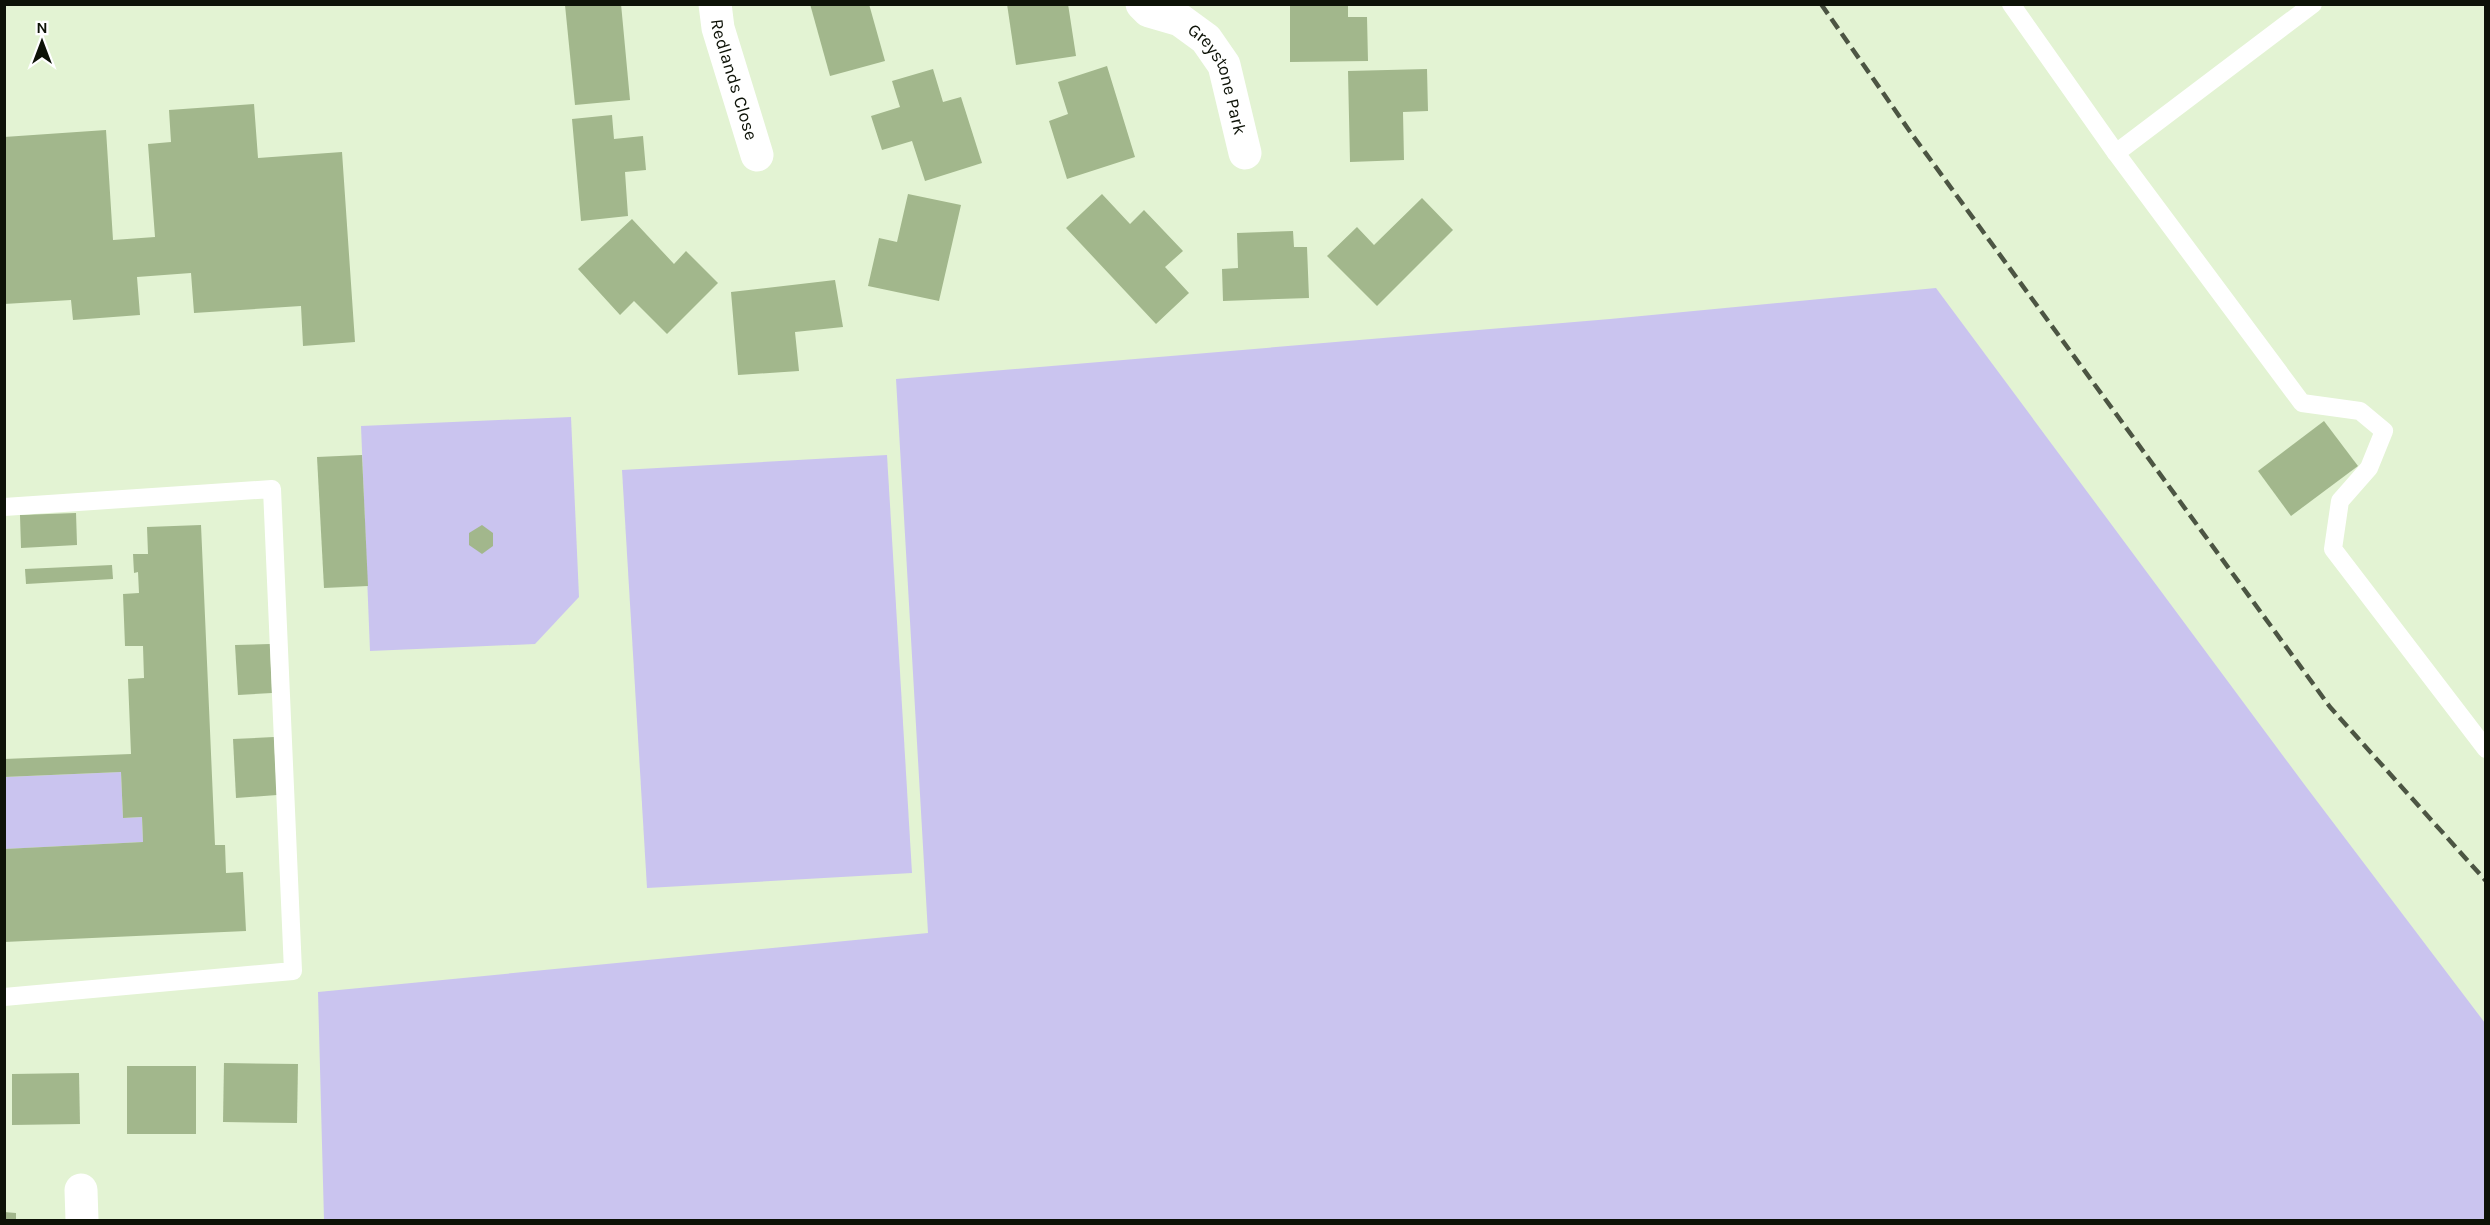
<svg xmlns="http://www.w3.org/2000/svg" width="2490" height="1225" font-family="Karla,sans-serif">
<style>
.green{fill:#cac4ef}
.building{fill:#a2b78c}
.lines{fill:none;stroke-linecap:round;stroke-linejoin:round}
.service{stroke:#fff;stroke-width:18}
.minor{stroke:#fff;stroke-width:33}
.rail{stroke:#4c5543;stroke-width:4.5;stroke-dasharray:12 6;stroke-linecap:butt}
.labels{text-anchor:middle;stroke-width:6;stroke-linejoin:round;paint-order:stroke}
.street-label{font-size:18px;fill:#0d1207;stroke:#fff}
</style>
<rect width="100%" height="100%" fill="#e3f3d3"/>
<!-- green -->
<g class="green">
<polygon points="1936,288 2304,784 2485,1023 2485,1220 324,1220 318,992 928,933 896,379 1610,319"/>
<polygon points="571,417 579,597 535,644 370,651 361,426"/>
<polygon points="887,455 912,873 647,888 622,470"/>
<polygon points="121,772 123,818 142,817 143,842 5,849 5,777"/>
</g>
<!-- building -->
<g class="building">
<polygon points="621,4 630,100 575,105 565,5"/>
<polygon points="810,4 869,4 885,61 830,76"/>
<polygon points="1007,4 1068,4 1076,56 1016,65"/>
<polygon points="1290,4 1348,4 1348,17 1367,17 1368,61 1290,62"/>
<polygon points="1107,66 1135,157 1067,179 1049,121 1068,114 1058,82"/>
<polygon points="933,69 943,102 961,97 982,163 925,181 912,141 882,150 871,116 900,107 892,81"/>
<polygon points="1427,69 1428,111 1403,112 1404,160 1350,162 1348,71"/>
<polygon points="254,104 258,158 342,152 355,342 303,346 301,306 194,313 191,273 137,277 140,315 73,320 71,300 4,304 4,137 106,130 113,240 155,237 148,144 171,142 169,110"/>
<polygon points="612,115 614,139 643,136 646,170 625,172 628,216 581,221 572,119"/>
<polygon points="908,194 961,205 939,301 868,286 879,238 897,242"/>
<polygon points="1102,194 1130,224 1144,210 1183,251 1165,267 1189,293 1156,324 1066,228"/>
<polygon points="1422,198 1453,230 1377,306 1327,256 1357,227 1374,245"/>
<polygon points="632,219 674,264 686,251 718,283 667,334 634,301 620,315 578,269"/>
<polygon points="1293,231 1294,247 1307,247 1309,298 1223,301 1222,269 1238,268 1237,233"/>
<polygon points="835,280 843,327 795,332 799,371 738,375 731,292"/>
<polygon points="2324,421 2358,466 2291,516 2258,471"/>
<polygon points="362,455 368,586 324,588 317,457"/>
<polygon points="76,513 77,545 21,548 20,515"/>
<polygon points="201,525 215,845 225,845 226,873 243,872 246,931 4,942 4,849 143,842 142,817 123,818 121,772 4,777 4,759 131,754 128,679 144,678 143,646 125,646 123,594 139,593 138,572 134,573 133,554 148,554 147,527"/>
<polygon points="482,525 493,533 493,546 482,554 469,545 469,533"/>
<polygon points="112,565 113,579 26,584 25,569"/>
<polygon points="270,644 272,693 238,695 235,645"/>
<polygon points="274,737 277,795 236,798 233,739"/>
<polygon points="224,1063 298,1064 297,1123 223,1122"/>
<rect x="127" y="1066" width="69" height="68"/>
<polygon points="79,1073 80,1124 12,1125 12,1074"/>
<polygon points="4,1212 16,1213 16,1220 4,1220"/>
</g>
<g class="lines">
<!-- service -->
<g class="service">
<polyline points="2011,4 2116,153 2302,403 2360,411 2384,431 2369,468 2340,501 2333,549 2486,749"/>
<polyline points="2116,153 2313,4"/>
<polyline points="4,507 272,489 293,971 4,997"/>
</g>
<!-- minor -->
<g class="minor">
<path id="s1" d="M715,4l3,24 39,127"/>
<path id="s2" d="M1142,4l7,7 31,9 26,19 18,26 21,88"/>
<polyline points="81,1190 82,1220"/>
</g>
<!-- rail -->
<polyline class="rail" points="1821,4 1911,133 2330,707 2486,881"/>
</g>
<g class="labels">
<!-- street labels -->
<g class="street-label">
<text dy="6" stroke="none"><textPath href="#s1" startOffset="78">Redlands Close</textPath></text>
<text dy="6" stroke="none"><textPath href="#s2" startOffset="116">Greystone Park</textPath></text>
</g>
</g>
<!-- border -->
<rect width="2490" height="1225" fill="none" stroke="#0d1207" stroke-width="12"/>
<!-- north arrow -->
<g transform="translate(42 42)" stroke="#ffffff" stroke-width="4.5" paint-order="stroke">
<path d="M0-4.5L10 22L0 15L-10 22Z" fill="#0d1207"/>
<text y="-9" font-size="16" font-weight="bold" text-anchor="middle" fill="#0d1207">N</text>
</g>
</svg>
